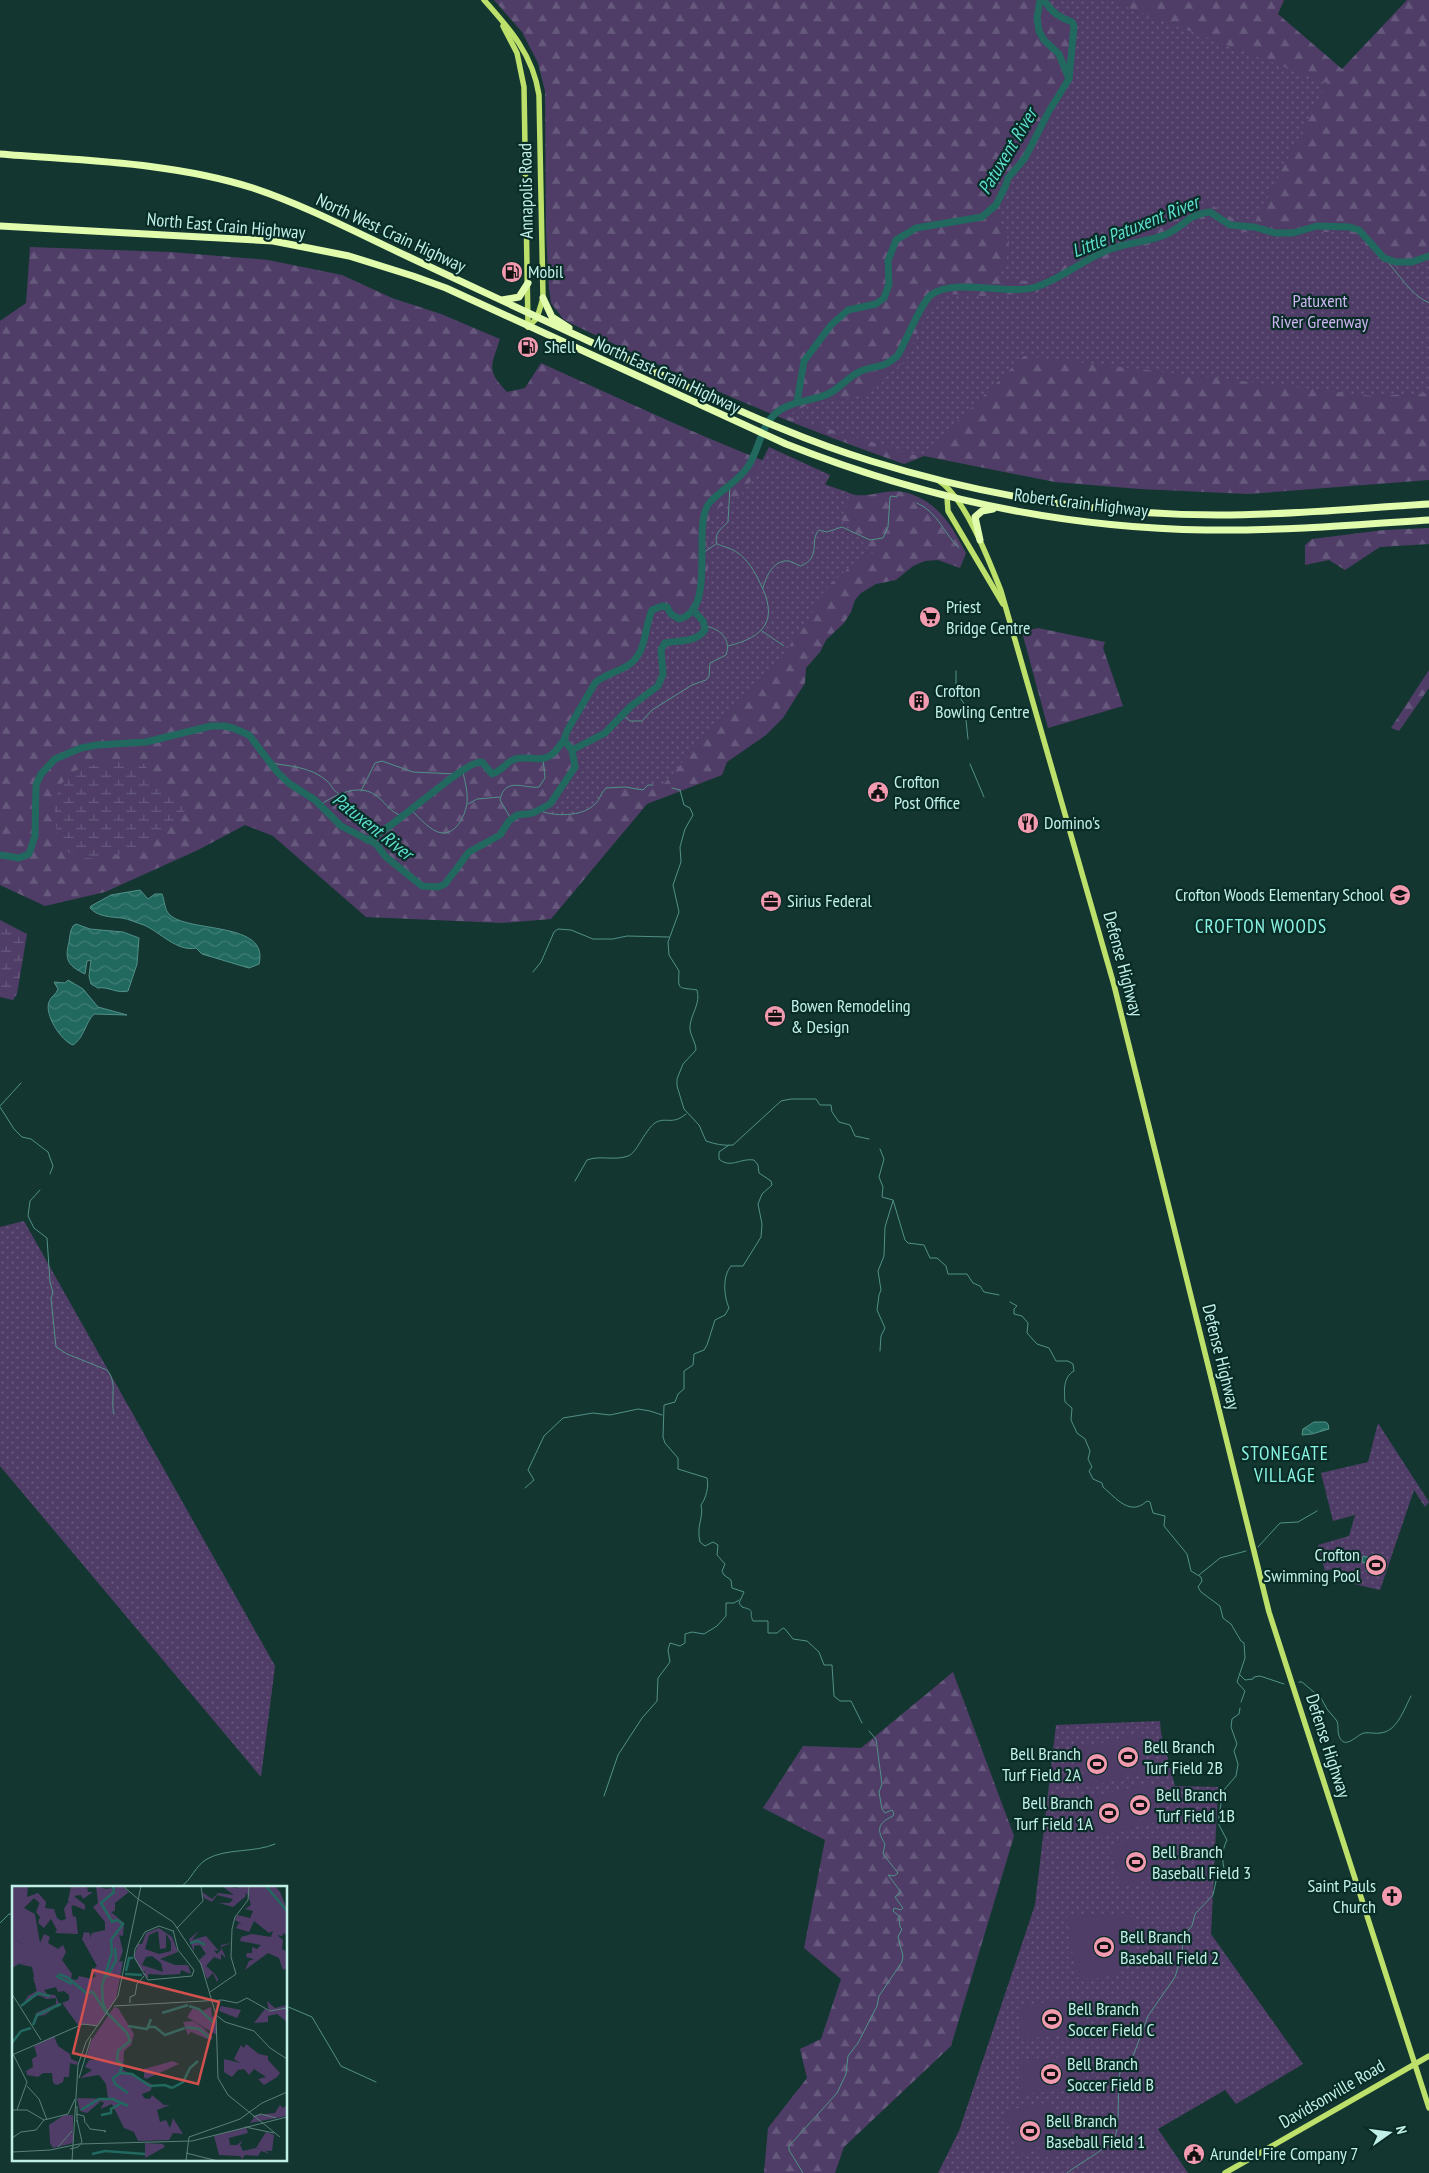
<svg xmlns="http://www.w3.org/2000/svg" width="1429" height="2173" font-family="'PT Sans Narrow',sans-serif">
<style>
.forest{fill:url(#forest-firs)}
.wetland{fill:url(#wetland-marsh)}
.park{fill:url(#park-dots)}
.garden{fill:#4f3d67}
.water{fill:url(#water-waves);stroke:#519188}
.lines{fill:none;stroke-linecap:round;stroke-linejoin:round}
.stream{stroke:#519188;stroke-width:1}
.river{stroke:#21685f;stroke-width:7}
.major{stroke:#bce069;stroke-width:5.5}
.highway{stroke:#e1fcac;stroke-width:7}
.labels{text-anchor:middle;stroke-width:4.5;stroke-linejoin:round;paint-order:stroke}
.street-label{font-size:18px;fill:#c1f0e8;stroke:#092c27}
.poi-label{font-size:18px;fill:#c1f0e8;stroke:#092c27;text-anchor:start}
.park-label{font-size:18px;fill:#ceb5f2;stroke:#092c27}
.water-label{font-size:19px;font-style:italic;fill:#5cdfce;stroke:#092c27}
.neighbourhood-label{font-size:19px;letter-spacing:1px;fill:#8bf4e4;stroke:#092c27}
.inset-river{fill:none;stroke:#21685f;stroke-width:2.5}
.inset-road{fill:none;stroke:#59807a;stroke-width:1}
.view{fill:#d2504e;fill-opacity:0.15;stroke:#d2504e;stroke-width:2.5}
.inset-edge{fill:none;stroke:#c1f0e8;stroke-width:2.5}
</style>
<defs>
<pattern id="forest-firs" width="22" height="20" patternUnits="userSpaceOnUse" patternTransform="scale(1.25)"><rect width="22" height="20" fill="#4f3d67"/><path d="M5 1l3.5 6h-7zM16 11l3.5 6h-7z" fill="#67597d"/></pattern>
<pattern id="wetland-marsh" width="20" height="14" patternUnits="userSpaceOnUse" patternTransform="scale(1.25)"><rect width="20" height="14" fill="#4f3d67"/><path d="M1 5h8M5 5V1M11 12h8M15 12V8" fill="none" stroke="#67597d"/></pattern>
<pattern id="park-dots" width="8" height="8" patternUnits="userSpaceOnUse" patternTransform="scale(1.25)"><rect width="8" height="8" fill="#4f3d67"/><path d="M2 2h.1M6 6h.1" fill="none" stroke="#67597d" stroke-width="1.8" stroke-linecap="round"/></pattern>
<pattern id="water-waves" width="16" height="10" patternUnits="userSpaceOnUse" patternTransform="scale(1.25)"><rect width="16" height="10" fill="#21685f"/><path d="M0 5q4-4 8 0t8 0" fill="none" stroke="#3f7e76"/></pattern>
</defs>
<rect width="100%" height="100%" fill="#143631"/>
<!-- forest -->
<g class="forest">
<path d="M494,0h790l-6,14 64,55 65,-69h22v480l-181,14 -108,-5 -85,-7 -131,-26 -20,8c-117,-40 -229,-90 -340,-144l-13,-17 -2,-15 -3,-56 -1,-141 -7,-28 -16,-31z"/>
<path d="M30,247l140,5 98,8 74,15 50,23 49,16 59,25c-9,28 -14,31 7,53l18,-4 16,-25c99,45 197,91 300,127 4,1 9,4 14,5 23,2 37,-11 63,2 24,11 36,33 48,56l-6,15 -22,-8 -13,1 -12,5 -17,14 -20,4 -15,9 -6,7 -4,12 -7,11 -18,17 -6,12 -14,16 -1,15 -22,35 -17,17 -39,27 -5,13 -75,29 -96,115 -49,4 -136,-6 -93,-81 -28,-11 -47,25 -93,42 -60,14 -45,-21v-564l26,-18z"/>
<polygon points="1429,528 1429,544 1380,547 1345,570 1329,560 1305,565 1305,545 1312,539 1384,530"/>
<polygon points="1038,628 1105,642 1103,648 1123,706 1048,728 1022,632"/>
<polygon points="1429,670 1429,688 1399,731 1391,728"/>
<polygon points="953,1672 1014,1836 951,2046 844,2147 835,2173 764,2173 768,2128 807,2078 800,2049 821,2039 841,1979 804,1948 825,1840 763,1808 803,1746 861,1748"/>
</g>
<!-- wetland -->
<g class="wetland">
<path d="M119,761l22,1 5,3c6,31 10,22 35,36l4,9 -4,7c-36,25 -74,57 -118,33 -10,-25 -16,-65 14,-80 12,-6 29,-6 42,-9z"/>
<polygon points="0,920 27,934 17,994 13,1000 0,997"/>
</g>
<!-- park -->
<g class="park">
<polygon points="1049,0 1108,0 1327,83 1255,222 1232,218 1213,206 1202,205 1180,213 1170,225 1114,240 1079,256 1053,273 1030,281 1000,280 993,273 1004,265 1008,254 1009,241 1002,228 999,216 999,211 1006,198 1009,183 1033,156 1035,146 1050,125 1072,72 1077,29 1073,20 1054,7"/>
<polygon points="1210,218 1231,230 1290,239 1302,237 1312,233 1337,231 1347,233 1364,243 1376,259 1398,267 1423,265 1429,262 1429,393 1372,396 1024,356 921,457 786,416 805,406 814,403 861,396 880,385 887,376 905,361 928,310 941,296 950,294 981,296 1036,293 1086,267 1122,252 1169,239 1195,220"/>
<path d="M769,447l61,28 -5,10 30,10 -15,23 33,35 -22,13 -21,18 -7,9 -18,33 -38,49 -62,61 -42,49h-15l-5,5 -18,-3 -19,1c-5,4 -6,11 -11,16 -11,12 -34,12 -49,10 12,-12 32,-38 32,-55 0,-5 -2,-11 -4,-16l-4,-1 -2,-4 26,-45 20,-17 17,-7 7,-6 10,-19 5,-28 3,-4h8c8,10 10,11 23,12 16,-20 21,-38 21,-64 0,-13 -5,-28 2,-41 10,-19 16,-11 26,-20 12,-9 26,-38 33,-52z"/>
<polygon points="24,1221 275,1666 261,1777 0,1466 0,1227"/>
<polygon points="1378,1423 1429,1502 1425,1507 1414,1490 1380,1590 1337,1580 1341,1567 1325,1571 1318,1545 1349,1536 1355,1515 1333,1521 1321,1473 1368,1462"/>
<polygon points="1160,1721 1161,1733 1175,1786 1218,1787 1211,1934 1303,2064 1236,2104 1225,2090 1158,2129 1188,2173 938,2173 959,2131 1035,1905 1056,1725"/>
</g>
<!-- garden -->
<g class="garden">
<polygon points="1138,1734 1148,1772 1086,1787 1077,1749"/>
<polygon points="1150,1783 1160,1821 1099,1836 1089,1798"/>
<path d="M1159,1838c6,24 -6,41 -28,49l-12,-4 -8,-33 4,-7z"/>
<polygon points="1164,1864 1174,1872 1156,1894 1146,1885"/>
<path d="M1133,1913c14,43 -13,72 -57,64l-9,-60z"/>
<polygon points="1082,1999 1086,2033 1021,2039 1019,2005"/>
<polygon points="1081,2056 1084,2088 1021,2094 1018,2060"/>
<path d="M1051,2102c11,20 -9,55 -33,51l-12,-36 3,-7z"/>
<polygon points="1057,2123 1072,2132 1053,2161 1040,2152"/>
</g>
<!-- water -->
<g class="water">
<path d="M140,890l8,9 7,-5h7c3,7 2,16 8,21 19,18 100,6 89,49l-10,4 -47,-14 -6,-6c-19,4 -36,-16 -52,-23 -7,-2 -15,-6 -22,-7 -10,-1 -24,-1 -32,-10l1,-2 20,-11z"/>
<path d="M76,924l14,5 33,3 16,6 -2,26 -9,27c-11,3 -20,-5 -30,-3l-7,-4 -2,-8 2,-16 -4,1 -2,13c-16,-8 -21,-13 -16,-32 1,-6 1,-11 4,-16z"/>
<path d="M68,980l15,9 15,18 29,8 -33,-1c-9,9 -10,24 -21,31 -12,-4 -29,-31 -24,-43 2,-6 7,-7 9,-13l-4,-7 11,1z"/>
<polygon points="1314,1422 1326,1422 1328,1424 1329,1429 1312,1434 1302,1435 1303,1429"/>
<polygon points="1363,1556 1385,1562 1383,1568 1377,1566 1375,1574 1366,1571 1368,1564 1362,1562"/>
</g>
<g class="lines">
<!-- stream -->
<g class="stream">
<path d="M1384,258c15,15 25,36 45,45"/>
<path d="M917,503c21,9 27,31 42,45"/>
<polyline points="703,553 716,544"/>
<path d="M763,588c3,-12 11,-29 26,-27 4,1 8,4 12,5 21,-9 8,-26 18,-36l8,2 15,-5 28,13 13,-2 5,-11 2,-30 1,-1 6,1"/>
<polyline points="762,631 784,646"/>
<path d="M728,646c37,-9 51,-26 32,-63 -5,-11 -12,-23 -22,-30 -7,-5 -14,-6 -21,-9 -4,-10 5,-16 11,-22l2,-36"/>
<polyline points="956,671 956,691 969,712 966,720 968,739"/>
<path d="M622,715l8,6h12l10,-11 40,-25 14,-5 3,-4 1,-13 16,-8c6,-16 -7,-27 -21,-29"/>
<path d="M270,763c19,3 42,4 57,18 5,4 5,9 11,12"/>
<polyline points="970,764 984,797"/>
<path d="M672,788l8,2 4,15 6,3 3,7 -8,14 -5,18 1,15 -8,23 6,27 -11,30 1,13 10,16c-1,20 -1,16 18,19 4,13 -6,24 -7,36 -1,8 6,16 6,24l-13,14 -6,15v7l7,23 15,16 7,16c9,3 18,5 27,4l48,-44 10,-2h25l4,6h11l1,7 7,10 11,3 5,11 14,3"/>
<polyline points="361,791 375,763 382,761 413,772 456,774"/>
<polyline points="468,804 477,799 500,797"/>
<path d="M320,805c16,-11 41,-23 58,-8 10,8 12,15 24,19"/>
<path d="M411,810c8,7 20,22 31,23 15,1 24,-19 25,-31 1,-10 -2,-20 -4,-30"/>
<path d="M538,810c15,7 45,7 57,-6 5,-4 6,-12 11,-16l19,-1 18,3 5,-5h5"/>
<path d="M511,819l-11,-19c5,-24 24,-11 39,-13l6,-9 -2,-20"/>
<polyline points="533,972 541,962 554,932 558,929 571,930 593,939 613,939 627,936 669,937"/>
<polyline points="0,1106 21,1083"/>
<polyline points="0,1107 14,1129 22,1137 31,1139 48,1152 53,1166 50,1174"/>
<path d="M729,1145l-10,7v7c11,10 21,-1 35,1l4,5 1,8 12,8 1,4 -10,9 -4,10 4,20 -1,13 -18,29h-12c-9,11 -7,30 -2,42l-4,7 -10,5 -8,25 -3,5 -10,4 -1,11 -9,6v18l-6,5 -3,8 -11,3 -1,32 2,6 13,15v11l29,9c2,9 -1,20 -6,27 3,13 -5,20 -1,37l5,4 8,-4 5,3 -1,10 8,9 -3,7 2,4 7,5 1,8 12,4 -5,11 3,4c15,4 6,4 11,14h15v12h9l6,-5 2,1 8,10 14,2 12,11 5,13h8l2,31 6,5h11l11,22"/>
<polyline points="880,1149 884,1159 879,1177 883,1187 882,1197 893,1200 905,1240 908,1243 924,1245 930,1258 937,1258 946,1266 948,1274 967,1274 973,1283 980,1286 984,1292 999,1295"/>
<path d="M575,1181l12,-21c13,-5 28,1 41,-4 9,-3 16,-25 27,-33 10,-7 17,3 31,-9"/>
<path d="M40,1190l-10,11 -2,15 6,12 13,10 3,44 3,11 -2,5 5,49 11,7 40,16c11,13 3,29 7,44"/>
<path d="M1010,1302l7,4 -3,3v5l8,2 6,7 -1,10 10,11 12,4 7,13h12l5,3 1,7c-11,6 -10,20 -9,31l7,6 -1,12 6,13 8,6 5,12 -2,8 4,8 -3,4 4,8 9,4 1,4c13,11 27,30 44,14l3,1 3,11 12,3 -1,10 23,28 4,17 10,6 1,4 -4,6 3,5 19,14 3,12 8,6 10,17 3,2 1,15 -8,24 8,9 -4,11"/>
<polyline points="880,1351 881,1336 885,1328 877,1310 879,1295 881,1290 878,1271 884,1256 885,1227 893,1201"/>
<polyline points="525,1488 534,1480 528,1470 544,1436 563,1418 593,1413 610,1415 638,1409 650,1411 662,1415"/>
<polyline points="1258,1547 1280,1523 1298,1522 1317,1511"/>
<polyline points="1199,1575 1220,1558 1246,1551"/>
<polyline points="1239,1674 1245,1680 1253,1679 1254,1677 1260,1676 1284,1684"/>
<path d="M1299,1682h3l19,16 6,11 10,12c2,5 0,10 2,15 6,15 17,-1 25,-3 6,-1 11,1 16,0 17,-1 24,-24 31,-37"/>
<polyline points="604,1796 618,1755 642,1718 657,1701 658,1678 670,1662 668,1650 670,1643 680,1646 685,1643 685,1634 692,1632 704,1634 717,1626 726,1616 726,1603 734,1603 739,1600"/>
<path d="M181,1887c11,-8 14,-21 26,-28 19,-11 48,-6 68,-15"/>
<polyline points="0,1923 9,1914 14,1914"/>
<polyline points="286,2006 312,2017 341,2066 376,2082"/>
<path d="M803,2173l-14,-23v-4l48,-53 9,-19 2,-18 10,-13 19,-37 2,-10 23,-34 1,-6 -5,-19 4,-8 -2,-2 -1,-11 -6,-5 1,-3 7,2 2,-2 -8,-11 6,-5 -13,-17 6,1 4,-3 -15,-19 2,-10c-9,-15 -7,-21 8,-28l1,-3 -2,-3 -7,3 -3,-4 -3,-17 3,-8 -6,-45 -7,-8"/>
<path d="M1067,2173c15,-12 35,-20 47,-35 7,-8 2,-53 7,-70l11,-9 16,-43 27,-39 7,-23 1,-18 9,-10 3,-12 18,-19 3,-14 10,-5c-4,-12 -5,-25 1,-36l-8,-15v-9l4,-25 13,-15 2,-12 -4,-13 3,-7 -6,-17 1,-8 7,-5 1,-6"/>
</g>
<!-- river -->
<g class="river">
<polyline points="1040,0 1037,18 1039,31 1044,40 1059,54 1069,79"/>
<path d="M797,402l7,-41 27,-36 17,-15 28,-6 8,-6 5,-14 -1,-23 8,-21 20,-12 66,-11 14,-12 9,-18 3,-9 17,-20 24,-47 20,-32 5,-53 -2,-4c-13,-5 -20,-9 -28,-22"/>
<path d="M572,750l33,-17 26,-27 27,-20 5,-12 -2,-24 4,-7c15,-3 30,0 40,-13l-2,-9 -10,-11"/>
<path d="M367,840c26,-10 97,-80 115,-78l10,12c9,-2 14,-12 23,-15 12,-4 25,4 36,-4 5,-3 9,-10 13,-15"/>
<path d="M0,855l19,3 10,-4 6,-18 1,-51 5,-11 14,-15 26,-11 16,-3 49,-3 65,-16h13l9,2 16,7 29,38 12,11 25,16 26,26 35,18 10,13 36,29 16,1 7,-3 24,-32 31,-17 9,-14 8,-6 16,-2 17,-9 25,-37 -3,-17 -8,-10 3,-9 28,-48c11,-10 24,-11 35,-19 17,-13 14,-36 22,-54l10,-4 5,1 4,7 8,5c40,-10 11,-95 31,-117 12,-13 27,-20 37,-34 13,-18 13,-45 33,-58 15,-10 34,-9 50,-17 11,-6 19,-17 31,-22 15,-7 22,-1 37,-16 8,-14 23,-52 33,-60 25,-18 76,1 105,-8 27,-9 49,-29 75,-38 18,-7 38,-7 56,-15 18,-8 19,-19 43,-22l20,13 24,2 21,6h18l24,-7 32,1 10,3 25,28 12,4h16l17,-6"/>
</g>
<!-- major -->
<g class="major">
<path d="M484,0c26,29 49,55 55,95l4,203 -6,20 -9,9"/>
<polyline points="503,26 517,53 524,87 528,327"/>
<path d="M939,481c26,16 51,82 62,110l113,394 155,627 160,496"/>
<polyline points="947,497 948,511 1003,604"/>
<polyline points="1225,2173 1429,2056"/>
</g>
<!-- highway -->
<g class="highway">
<path d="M0,154c85,7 171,8 253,34 54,18 106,46 158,70 86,40 172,81 259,121 66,30 131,61 201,82 113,35 230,54 348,54 70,0 140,-7 210,-11"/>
<path d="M0,226l273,15 76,15 64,20 33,12 340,156c134,53 275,84 420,86 74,1 149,-5 223,-10"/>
<polyline points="543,298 552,317 569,328"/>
<polyline points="502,300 519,297 528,283"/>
<polyline points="980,540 975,517 982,511 993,509"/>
</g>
</g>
<!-- icons -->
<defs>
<g id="fuel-disc" transform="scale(1.125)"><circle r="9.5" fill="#f29ab0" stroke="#092c27"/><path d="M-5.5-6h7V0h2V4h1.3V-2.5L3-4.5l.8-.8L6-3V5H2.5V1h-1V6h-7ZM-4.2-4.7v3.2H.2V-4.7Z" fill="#111"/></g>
<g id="supermarket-disc" transform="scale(1.125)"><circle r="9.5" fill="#f29ab0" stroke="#092c27"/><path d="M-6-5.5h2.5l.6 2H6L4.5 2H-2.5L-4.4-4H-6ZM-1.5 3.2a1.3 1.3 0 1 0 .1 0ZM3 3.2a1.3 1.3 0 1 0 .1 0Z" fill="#111"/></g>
<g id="building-disc" transform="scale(1.125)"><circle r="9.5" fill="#f29ab0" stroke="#092c27"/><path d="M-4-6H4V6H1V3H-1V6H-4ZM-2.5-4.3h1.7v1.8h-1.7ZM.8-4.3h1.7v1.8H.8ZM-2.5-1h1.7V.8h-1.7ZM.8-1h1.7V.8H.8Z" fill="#111"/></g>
<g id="civic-disc" transform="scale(1.125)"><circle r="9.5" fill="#f29ab0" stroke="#092c27"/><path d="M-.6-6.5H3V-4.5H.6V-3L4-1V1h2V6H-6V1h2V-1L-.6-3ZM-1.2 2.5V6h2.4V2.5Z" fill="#111"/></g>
<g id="restaurant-disc" transform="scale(1.125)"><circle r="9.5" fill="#f29ab0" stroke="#092c27"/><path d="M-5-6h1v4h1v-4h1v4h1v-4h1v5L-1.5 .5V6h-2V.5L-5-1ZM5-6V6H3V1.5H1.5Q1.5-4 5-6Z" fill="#111"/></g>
<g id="school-disc" transform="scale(1.125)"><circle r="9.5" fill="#f29ab0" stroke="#092c27"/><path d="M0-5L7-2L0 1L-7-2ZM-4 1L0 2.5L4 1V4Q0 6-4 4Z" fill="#111"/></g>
<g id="office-disc" transform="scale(1.125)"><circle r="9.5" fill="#f29ab0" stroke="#092c27"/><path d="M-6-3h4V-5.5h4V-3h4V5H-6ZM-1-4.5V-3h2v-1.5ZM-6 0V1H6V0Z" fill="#111"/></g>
<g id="stadium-disc" transform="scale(1.125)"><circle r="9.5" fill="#f29ab0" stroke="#092c27"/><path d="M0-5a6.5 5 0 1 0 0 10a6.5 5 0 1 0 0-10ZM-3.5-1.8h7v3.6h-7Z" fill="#111"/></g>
<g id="church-disc" transform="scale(1.125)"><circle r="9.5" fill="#f29ab0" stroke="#092c27"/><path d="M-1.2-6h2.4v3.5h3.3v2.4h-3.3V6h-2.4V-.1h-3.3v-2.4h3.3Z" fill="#111"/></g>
</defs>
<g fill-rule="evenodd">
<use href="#fuel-disc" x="512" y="272"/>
<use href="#fuel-disc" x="528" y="347"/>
<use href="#supermarket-disc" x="930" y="617"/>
<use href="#building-disc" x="919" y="701"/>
<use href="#civic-disc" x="878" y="792"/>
<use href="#restaurant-disc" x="1028" y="823"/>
<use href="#school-disc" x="1400" y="895"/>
<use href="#office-disc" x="771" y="901"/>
<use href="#office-disc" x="775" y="1016"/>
<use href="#stadium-disc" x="1376" y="1565"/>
<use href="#stadium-disc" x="1128" y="1757"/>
<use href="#stadium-disc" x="1097" y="1764"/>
<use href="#stadium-disc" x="1140" y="1805"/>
<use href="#stadium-disc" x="1109" y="1813"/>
<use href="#stadium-disc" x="1136" y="1862"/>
<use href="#church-disc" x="1392" y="1896"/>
<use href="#stadium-disc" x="1104" y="1947"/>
<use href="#stadium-disc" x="1052" y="2019"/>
<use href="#stadium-disc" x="1051" y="2074"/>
<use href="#stadium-disc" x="1030" y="2131"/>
<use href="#civic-disc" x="1194" y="2154"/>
</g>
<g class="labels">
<!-- street labels -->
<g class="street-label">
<text transform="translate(526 191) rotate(-91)" y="6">Annapolis Road</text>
<text transform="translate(226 226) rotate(5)" y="6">North East Crain Highway</text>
<text transform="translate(391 233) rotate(25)" y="6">North West Crain Highway</text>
<text transform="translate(667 375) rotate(25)" y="6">North East Crain Highway</text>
<text transform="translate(1081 503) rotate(7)" y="6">Robert Crain Highway</text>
<text transform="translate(1123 964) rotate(75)" y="6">Defense Highway</text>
<text transform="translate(1221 1357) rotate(76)" y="6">Defense Highway</text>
<text transform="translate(1328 1746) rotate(72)" y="6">Defense Highway</text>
<text transform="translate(1332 2094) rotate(-30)" y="6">Davidsonville Road</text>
</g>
<!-- poi labels -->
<g class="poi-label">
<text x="528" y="278">Mobil</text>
<text x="544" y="353">Shell</text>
<text x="946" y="613">Priest<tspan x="946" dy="21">Bridge Centre</tspan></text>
<text x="935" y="697">Crofton<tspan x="935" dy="21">Bowling Centre</tspan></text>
<text x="894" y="788">Crofton<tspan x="894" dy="21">Post Office</tspan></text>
<text x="1044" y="829">Domino's</text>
<text x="1384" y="901" text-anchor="end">Crofton Woods Elementary School</text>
<text x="787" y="907">Sirius Federal</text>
<text x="791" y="1012">Bowen Remodeling<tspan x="791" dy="21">&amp; Design</tspan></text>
<text x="1360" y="1561" text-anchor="end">Crofton<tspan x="1360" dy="21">Swimming Pool</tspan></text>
<text x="1144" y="1753">Bell Branch<tspan x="1144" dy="21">Turf Field 2B</tspan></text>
<text x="1081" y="1760" text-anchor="end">Bell Branch<tspan x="1081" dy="21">Turf Field 2A</tspan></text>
<text x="1156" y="1801">Bell Branch<tspan x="1156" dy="21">Turf Field 1B</tspan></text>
<text x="1093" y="1809" text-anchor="end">Bell Branch<tspan x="1093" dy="21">Turf Field 1A</tspan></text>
<text x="1152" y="1858">Bell Branch<tspan x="1152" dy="21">Baseball Field 3</tspan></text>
<text x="1376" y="1892" text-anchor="end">Saint Pauls<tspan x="1376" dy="21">Church</tspan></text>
<text x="1120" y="1943">Bell Branch<tspan x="1120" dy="21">Baseball Field 2</tspan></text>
<text x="1068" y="2015">Bell Branch<tspan x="1068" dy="21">Soccer Field C</tspan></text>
<text x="1067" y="2070">Bell Branch<tspan x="1067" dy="21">Soccer Field B</tspan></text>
<text x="1046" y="2127">Bell Branch<tspan x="1046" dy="21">Baseball Field 1</tspan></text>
<text x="1210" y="2160">Arundel Fire Company 7</text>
</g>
<!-- park labels -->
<g class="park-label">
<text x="1320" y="307">Patuxent<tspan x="1320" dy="21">River Greenway</tspan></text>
</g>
<!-- water labels -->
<g class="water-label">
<text transform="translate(1007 151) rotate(-59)" y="7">Patuxent River</text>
<text transform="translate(1135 226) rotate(-22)" y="7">Little Patuxent River</text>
<text transform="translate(373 826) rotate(38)" y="7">Patuxent River</text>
</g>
<!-- neighbourhood labels -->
<g class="neighbourhood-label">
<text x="1261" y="933">CROFTON WOODS</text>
<text x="1285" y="1460">STONEGATE<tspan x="1285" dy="22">VILLAGE</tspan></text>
</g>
</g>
<!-- overview -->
<g transform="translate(12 1886)">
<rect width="275" height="275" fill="#143631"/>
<path d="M210,0l22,3 2,7 -13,11 -14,-4h11l3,-4 -16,-4 -5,7 -8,-4 -2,-6 10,7 6,-6 16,2zM147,42l13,9 6,15 -18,7 15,6h13l3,9 -10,-4 -1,4 -16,1 -16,-1v4l-6,-4 4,-2 -5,-2 -7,-13 4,-13h4l4,-11zM146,45l2,18 6,-1v-14l5,8v9l-12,3 -14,-5 4,-14zM140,70l9,7 2,9 -21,-7 4,-8zM254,246l8,3 -2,16 -16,-3z" fill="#4f3d67" fill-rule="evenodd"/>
<path d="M59,0l16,1 1,5h5l-10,7 -2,-4 -7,1 11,9v5l-12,-5 -3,4v6l6,2 2,17 -23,-1 2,-3 -6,-11 -7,9 -6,-5 2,-6 -4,-5 4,-10 3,-3 3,3 -1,6 9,1 3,9 9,6v-17l5,-3 -3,-3zM84,0l10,3 16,-3 7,6 -14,11v8l-4,1 13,11 -1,13 -4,-1 4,16 -4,11 4,-1 -7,38 -17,26h-21l-16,-22 7,-3v-5l-5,-4 -6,1 -2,-5 -12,3 6,8 -16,-3 -13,12 16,-17 -5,-23 -13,-3 -7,4v-4l16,-1 -6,-19 -10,-7v-19l23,-3 5,28 4,-9 6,3 -2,6 10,6 5,-4 3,7 -4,8 10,14 -1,5 6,1 2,-4 13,3 4,-3 -4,-6 5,-4 -15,-27 2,-7 6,1v5l2,-5 13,-3v-8l-12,-15 5,-4zM223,0h40l5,6 7,17v28l-3,-4 -2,3 -5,-1 6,5 -1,9 5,3v16l-4,2 -4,-12 -11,-5 -23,17 4,-9 5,-2 -8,-2 1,-4h5v-6l5,2 4,-4 -21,-4 1,-4 11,-3 19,3 2,-6 -4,2 -15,-12 -5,11 -13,-4 3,-5 5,2 -9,-5 2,-5 13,3 3,-7 -8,-2 6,-4 -3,-10zM187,45l-7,9 14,-4 13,15 -5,-1 3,4 4,-4v-5l10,-2 -10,4 5,11 -5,-4v6l-11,-9 -4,3 -6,-9 -6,1v6l-5,-13zM255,115l8,7 12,-3v17l-10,-8 -9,2v6l-14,1 11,-14 4,2zM209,120l20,4 -4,8 -18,-7zM102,121l4,1 16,26 -3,11 -7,6 -1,19 30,15 -3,6 -8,3 2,4 6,1 2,-4 12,10h6l-13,5 3,12 6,-2 4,8 3,-10 10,16 -10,-1 -4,7 -31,1 -4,-9 -10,-4 -12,-24 -12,5 4,-6 -3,-2 -14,12 -7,-2 -3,-13 31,1 -2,-15 -7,-9 -19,3 12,-8 -7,-3 4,-7h7l-9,-5 4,-14zM181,135l11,7 9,10 -3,2 -19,-8 -3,3 -5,-13zM234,158l13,10 9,2v4l12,13 -3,4 -13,8 -6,-6 8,-2 -12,-8 -5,6 -5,-6 -6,1 -6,7 -8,-5v-13l16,4 -6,-4 7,-14 3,3zM268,219l3,3 4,-3v11l-37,7 6,-8 19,-2zM52,229h9v28l-20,5 -3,-5 -1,-18zM234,241l2,6 -19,5 1,7h7l6,-5 -3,5 3,6 13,-3 16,3h-7l5,3 -9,-3 -3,5 -13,-1 -3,4 -2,-3 -21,-1 -5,-19z" fill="#4f3d67"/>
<path d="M0,0h16l-1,11 11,-4 8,9 -1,6 -11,-10 -10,10 11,6 -5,14 9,12 -4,7 -11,-5 -12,-16zM56,16l3,2 2,14 -2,10 -8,2 -3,-9 6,-2 -2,-10zM0,51l14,10 12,1 13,10 -4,16 3,4 -8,16 13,1 9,19 -4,-9 -5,2 -10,8 -7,1 -4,10 2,-13 20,-9v-6l-10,1 -7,-5 -18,13 7,-11 9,-5 -4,-14 7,-1 -3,-13 -25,1zM101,64l4,21 -9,28 4,7 -4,2 -4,-9 -18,-7 11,-14 7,6zM198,64l11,10 -7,-3 -8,9 9,8 3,5 -1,3 -4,-9 -6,6 -8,-19zM199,121l1,10 4,-2 1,20 -30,-18 6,-9 9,3zM102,125h3l11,15v7l-18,-18zM42,150l4,10 12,8 1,5 7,3 -1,3 -7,-2 -1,14h-5l-1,5 -6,3 -4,-2 -1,-10h-9l-5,4 -11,-2 -1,-4 7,-4 -1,-8 5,-3 -3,-10zM161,175l6,3 -33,15 -2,-2v-8zM108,187l12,1 11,7 -19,10 -11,-13zM117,211l22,36 10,-6 3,12 -21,2 -3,-14 -11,-13zM133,257l18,1 2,3 -20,11z" fill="#4f3d67"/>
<path class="inset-river" d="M254,0l21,25M178,57l8,-2 7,4M114,85l3,-13h4M46,88l9,3 19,16 7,-1 12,19 22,22 3,8 -12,10 -1,10 5,3 -2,9 -7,5 2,6 13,9M113,88l17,1M44,90l16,8M95,91l9,-17 -1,-12M9,120l17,-13 12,3M177,120l10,3 15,14M95,126l-4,-9 -1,-17 10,-34 -1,-12 12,-16 -6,-4 -5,2 -11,-19 13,-11 -1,-6M150,127l26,-8M21,139l4,-10 24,-11M116,140l19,3 4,-10M137,141h6l10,8 20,-7M174,141l13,2 12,10M0,157l9,-12 10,-3M108,187l12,1 18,12 15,-1 7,3M160,202l11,-6 7,-14 8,-7M69,224l18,-11h14l15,7M89,229l10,-2v-4l9,-5M80,268l13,-3 40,3"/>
<path class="inset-road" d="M111,0l15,13M126,13l35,23 28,42 15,51 2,63 10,17 52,42M165,42l26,-27 -2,-15M161,44l5,20M161,45l-14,-5 -14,6 -10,17 -1,8 14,23 44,-4 2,-6 -16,-20M198,106l26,-18 -5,-17 1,-28 3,-12 13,-17 1,-14M0,108l29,46M118,117v-6l5,-2 2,-11 7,-8M102,120l108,-6 15,3 10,-5 23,13 17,-3M204,129l9,7 29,9 16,17 17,11M0,166l15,30 -10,28M0,169l71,-31 15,2M67,192l12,-40M15,200l12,13 8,21M0,224h15l17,10 24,-6M56,228l7,-15M64,228l8,2 1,7M241,231l8,-3 15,4M65,236v-16M74,237l4,6 16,2 -2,1M233,241l29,6M0,252l9,-6 15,-2 8,-10M46,261l14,-16M58,263l8,-2 4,-5 -5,-22M0,266l38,-2 29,-6 113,-3 95,-24M174,267l32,8M60,275l6,-96 8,-23 32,-46 23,-110M174,275l3,-24 51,-18 22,-16 25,-11"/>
<path class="view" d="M81,84l126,32 -21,82 -125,-31z"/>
<rect width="275" height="275" class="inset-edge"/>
</g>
<!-- north arrow -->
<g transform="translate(1389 2133) rotate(76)" stroke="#092c27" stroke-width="4" paint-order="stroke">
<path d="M0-4L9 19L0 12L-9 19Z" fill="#c1f0e8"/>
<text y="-8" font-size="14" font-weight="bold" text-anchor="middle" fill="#c1f0e8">N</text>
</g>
</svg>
